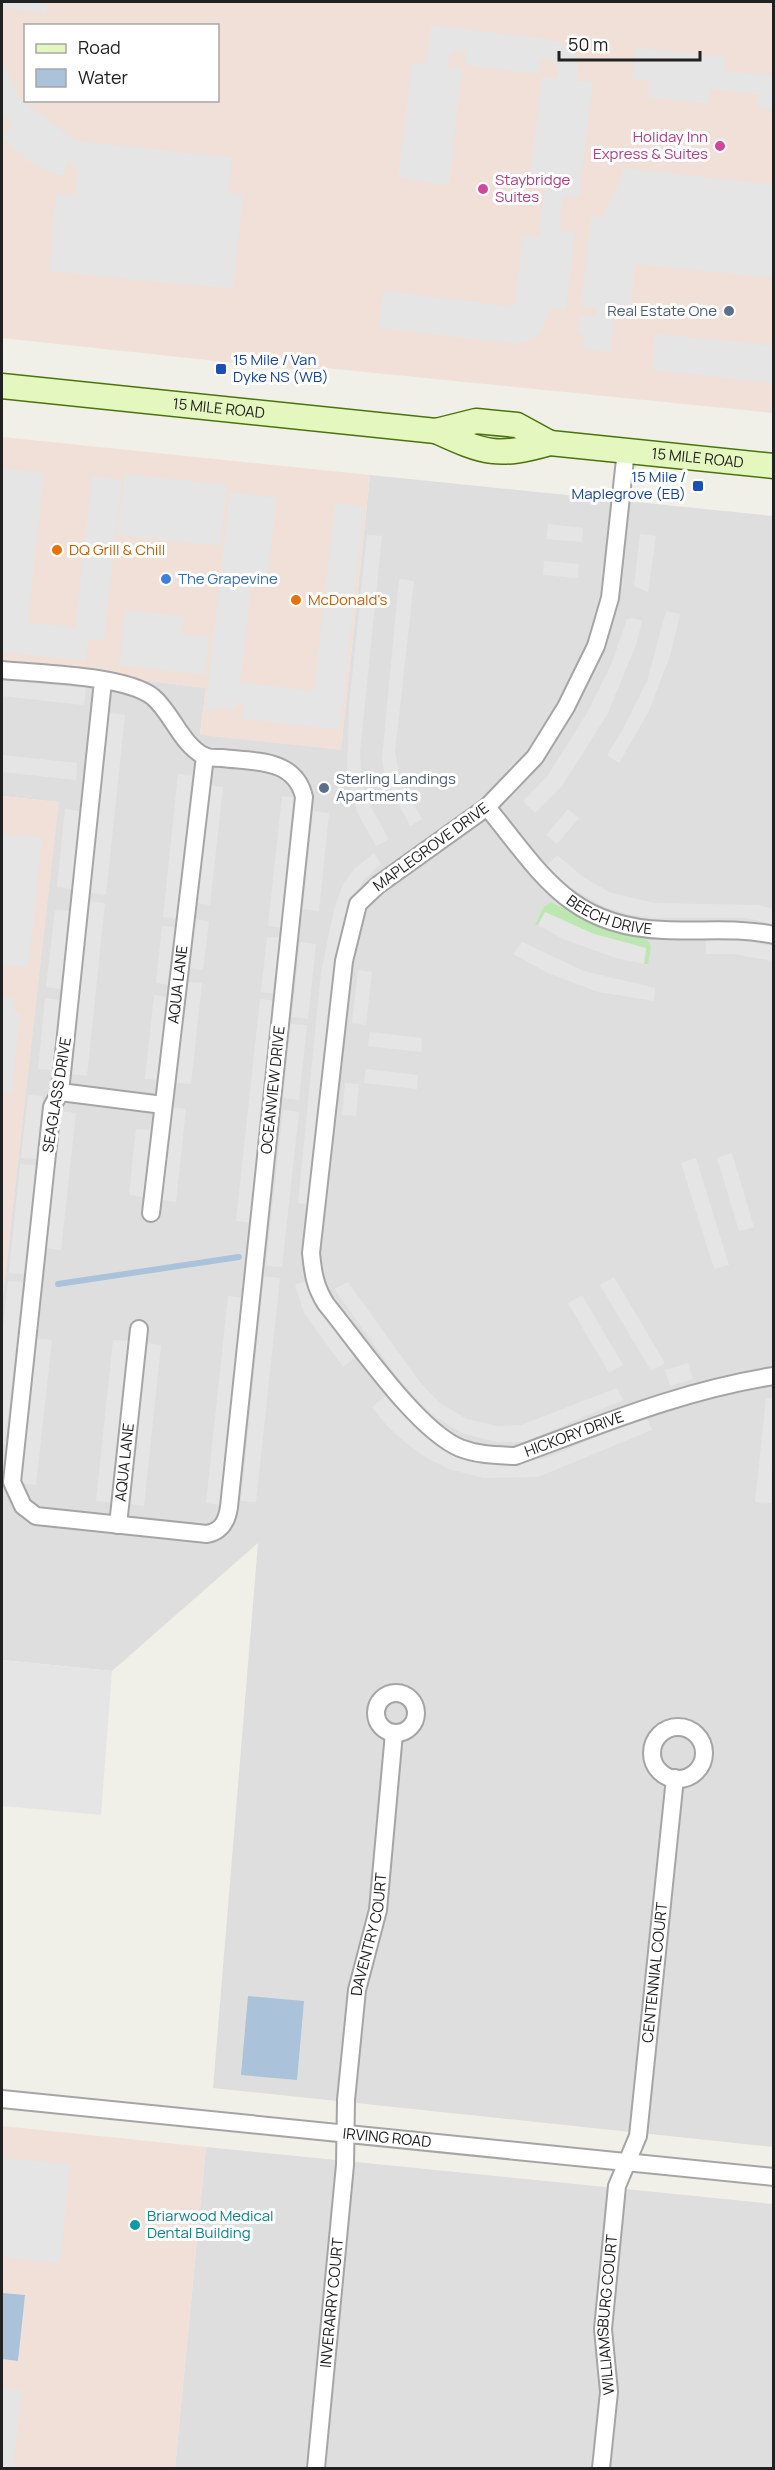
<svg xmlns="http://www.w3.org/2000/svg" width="775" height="2470" font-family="Manrope,sans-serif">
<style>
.residential{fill:#dedede}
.commercial{fill:#f0e0d8;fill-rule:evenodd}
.grass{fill:#bce7b1}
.parking{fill:#e5e5e5}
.water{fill:#abc2db}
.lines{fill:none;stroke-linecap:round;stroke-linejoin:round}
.stream{stroke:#abc2db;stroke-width:6}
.minor-casing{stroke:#a5a5a5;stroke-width:20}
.secondary-casing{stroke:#4a740b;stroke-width:27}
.minor{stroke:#fff;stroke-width:16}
.secondary{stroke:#e4f7bf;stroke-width:24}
.hotel-dot{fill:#d1479c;stroke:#fff;stroke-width:2}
.service-dot{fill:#5c6f8a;stroke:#fff;stroke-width:2}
.transit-dot{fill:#1a4fb4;stroke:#fff;stroke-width:2}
.food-dot{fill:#e8710a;stroke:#fff;stroke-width:2}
.shop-dot{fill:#3f7fe0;stroke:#fff;stroke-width:2}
.culture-dot{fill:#0f9aa8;stroke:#fff;stroke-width:2}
.labels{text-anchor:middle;stroke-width:6;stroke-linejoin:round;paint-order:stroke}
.hotel-label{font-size:15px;fill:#b23c85;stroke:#fff;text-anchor:end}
.service-label{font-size:15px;fill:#4e5e75;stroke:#fff;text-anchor:end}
.transit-label{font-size:15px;fill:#164399;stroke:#fff;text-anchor:start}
.street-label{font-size:15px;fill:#212121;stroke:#fff}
.food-label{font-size:15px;fill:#c56008;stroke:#fff;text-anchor:start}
.shop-label{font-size:15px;fill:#366cbe;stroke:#fff;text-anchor:start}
.culture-label{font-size:15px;fill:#0d838f;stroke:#fff;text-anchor:start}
</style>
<rect width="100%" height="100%" fill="#f0f0e8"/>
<!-- residential -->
<g class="residential">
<polygon points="370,475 773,516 773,2147 213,2088 258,1543 112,1671 2,1660 2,1304 58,802 2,796 2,663 206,688 200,734 341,749"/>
<polygon points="206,2147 773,2204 773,2468 175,2468"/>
</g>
<!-- commercial -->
<g class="commercial">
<path d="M2,2h771v411l-447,-45 -7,4 -317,-34zM26,26h192v74h-192z"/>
<polygon points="2,437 370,475 341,750 200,735 206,688 2,663"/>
<polygon points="2,796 59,802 2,1304"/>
<polygon points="2,2126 206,2147 175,2468 2,2468"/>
</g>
<!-- grass -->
<polygon class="grass" points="551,902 597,926 647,940 651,946 648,964 644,964 646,948 594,934 545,913 538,925 535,925 543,908"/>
<!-- parking -->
<g class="parking">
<polygon points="2,2 47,2 46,13 2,8"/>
<polygon points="431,25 551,40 563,44 573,53 578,66 578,81 593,82 579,197 563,196 559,230 575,233 566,310 551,308 540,334 529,341 516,344 379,328 383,291 514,307 523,236 539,237 545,185 529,183 542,77 557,79 559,73 555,63 547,59 541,59 539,74 465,65 467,50 451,53 447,67 462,68 449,185 398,177 412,63 426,64"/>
<polygon points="636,48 726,57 725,71 773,76 773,110 757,108 758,94 711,89 709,104 648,97 649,81 632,79"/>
<polygon points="2,59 20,99 76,141 232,158 228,193 243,195 233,289 49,271 56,194 75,195 78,173 69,160 62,177 45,170 28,161 2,137 13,126 2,112"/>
<polygon points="623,168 773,185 773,278 635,264 630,312 612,311 611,319 614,320 611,352 582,349 584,334 578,333 580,315 596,317 597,309 581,307 591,215 605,217 606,209 621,182"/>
<polygon points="655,334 773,346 773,383 652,370"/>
<polygon points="2,463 3,469 44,473 28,622 75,628 92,476 122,480 104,640 88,639 85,661 2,652"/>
<polygon points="125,474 227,485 220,546 118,535"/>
<polygon points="230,492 277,498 267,582 252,581 240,683 314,691 335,503 364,507 340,730 242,719 244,702 237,702 236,710 221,708 205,712"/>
<polygon points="548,524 583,528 582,542 546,539"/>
<polygon points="640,534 656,536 648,592 634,586"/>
<polygon points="367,535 382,536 360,752 362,783 370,805 389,839 376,846 357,812 347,769 349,706"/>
<polygon points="544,561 579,564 578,578 543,575"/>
<polygon points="399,579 414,581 395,752 401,781 422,819 410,826 385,777 382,759"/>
<polygon points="125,610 184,617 182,634 209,637 205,675 119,665"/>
<polygon points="666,611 680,614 670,656 649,711 619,763 607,755 623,729 647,681"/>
<polygon points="632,618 642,621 636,645 607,715 562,786 535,813 523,801 548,775 587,713 611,665 627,619"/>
<polygon points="2,680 86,688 84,705 2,696"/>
<polygon points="109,713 125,715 106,895 89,893"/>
<polygon points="2,755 77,763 76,780 2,772"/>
<polygon points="178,774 192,775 177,919 163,917"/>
<polygon points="209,785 223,787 210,905 196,903"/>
<polygon points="282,796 298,798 284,928 268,926"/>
<polygon points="65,809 81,811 72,889 57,887"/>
<polygon points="568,809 579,818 557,844 546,835"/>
<polygon points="313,811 329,813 319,911 303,909"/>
<polygon points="2,834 42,838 28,967 2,965"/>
<polygon points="374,853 381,864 364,880 351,901 335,974 312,1205 298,1203 321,973 334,909 343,884 354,869"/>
<polygon points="557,855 582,876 609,892 654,903 758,905 773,909 773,924 746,918 652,918 627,914 603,906 571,888 547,866"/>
<polygon points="88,901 105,903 87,1076 70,1074"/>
<polygon points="55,910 70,911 61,989 46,987"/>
<polygon points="545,912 594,934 646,948 644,964 616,958 563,939 538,925"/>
<polygon points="195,919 209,921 203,970 189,968"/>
<polygon points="162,926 176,927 170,985 156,983"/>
<polygon points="267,937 283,938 277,994 261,992"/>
<polygon points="706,939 736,940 773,946 773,961 734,954 706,954"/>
<polygon points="300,942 316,944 308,1019 292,1017"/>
<polygon points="522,942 584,971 655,988 654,1001 598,992 548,973 513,954"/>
<polygon points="358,970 372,972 366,1025 352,1023"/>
<polygon points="188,982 202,983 191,1084 177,1083"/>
<polygon points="154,995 168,997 159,1080 145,1079"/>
<polygon points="2,997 14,998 13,1012 20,1013 12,1094 2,1092"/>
<polygon points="45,998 60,1000 53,1070 38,1069"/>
<polygon points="260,999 276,1001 253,1223 236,1221"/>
<polygon points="291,1024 307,1025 299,1100 283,1098"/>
<polygon points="370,1032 422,1038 421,1052 368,1046"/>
<polygon points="366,1069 418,1075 417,1089 364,1083"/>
<polygon points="345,1083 359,1084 356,1116 342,1115"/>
<polygon points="28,1095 43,1096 36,1159 21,1158"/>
<polygon points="171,1107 186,1109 176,1202 161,1200"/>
<polygon points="283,1110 299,1112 282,1267 266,1266"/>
<polygon points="60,1111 76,1113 61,1250 46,1248"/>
<polygon points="136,1129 151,1130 143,1197 129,1195"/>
<polygon points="732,1153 754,1227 739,1231 717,1158"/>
<polygon points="696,1158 729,1265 714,1269 681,1163"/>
<polygon points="20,1164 36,1165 24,1274 9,1273"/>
<polygon points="264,1276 280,1278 256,1502 241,1501"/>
<polygon points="614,1277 665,1363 651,1371 600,1285"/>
<polygon points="8,1281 23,1282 5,1444 2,1443 2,1337"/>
<polygon points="307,1281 317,1306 355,1358 343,1367 304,1313 295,1285"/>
<polygon points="348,1282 419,1381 440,1403 467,1419 498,1426 521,1425 617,1388 623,1400 524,1442 497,1442 462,1433 431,1414 398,1378 334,1289"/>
<polygon points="582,1295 623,1365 609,1373 568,1303"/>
<polygon points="228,1296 244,1298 221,1505 206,1503"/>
<polygon points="37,1339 52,1340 36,1485 21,1483"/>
<polygon points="113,1340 129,1341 111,1502 96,1501"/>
<polygon points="146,1343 161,1345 144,1506 129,1504"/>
<polygon points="688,1363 693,1379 670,1386 665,1370"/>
<polygon points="385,1396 417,1430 436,1445 455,1454 487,1462 518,1464 549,1457 646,1416 652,1430 538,1477 484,1478 449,1469 427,1458 406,1443 387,1426 372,1407"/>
<polygon points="766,1398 773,1399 771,1503 755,1502"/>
<polygon points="2,1660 112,1671 101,1815 2,1806"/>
<polygon points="2,2158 70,2164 60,2263 2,2257"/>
<polygon points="2,2388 22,2390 13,2468 2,2468"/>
</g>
<!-- water -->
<g class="water">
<polygon points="248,1996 304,2001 297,2080 241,2075"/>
<polygon points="2,2293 25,2295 18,2361 2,2359"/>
</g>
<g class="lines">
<!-- stream -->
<polyline class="stream" points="58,1284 239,1257"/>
<!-- minor casing -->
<g class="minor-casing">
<g id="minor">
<path id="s1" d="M626,450l-16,148 -14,48 -30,61 -31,50 -48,50 -109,78 -20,19 -14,57 -33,292c2,20 4,34 15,51 32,39 91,126 134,144 18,7 36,7 55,8 85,-31 168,-66 259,-80"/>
<path d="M2,670c37,4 123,5 151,27 19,16 28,47 51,59 4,2 12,2 18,2 32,4 73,0 82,39l-75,710c-2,14 -7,24 -22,27l-171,-18 -13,-10 -11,-24 40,-375 8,-15 43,-411"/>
<path id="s2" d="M487,807c54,66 82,120 177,123 37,2 72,-3 110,5"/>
<polyline points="60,1092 163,1105"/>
<path id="s3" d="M151,1213l54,-457"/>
<path id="s4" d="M118,1525l21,-196"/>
<circle cx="396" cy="1713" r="20"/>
<circle cx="678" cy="1753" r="26"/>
<path id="s5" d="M2,2099l772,78"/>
<path id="s6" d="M316,2468l29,-303 1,-65 11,-110 21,-80 16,-177"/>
<path id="s7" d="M601,2468l8,-76 -6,-63 14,-143 21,-50 37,-358"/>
</g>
</g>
<!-- secondary casing -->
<g class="secondary-casing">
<g id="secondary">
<path id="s8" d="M2,386l434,45 40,-10 41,4 33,18"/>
<path id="s9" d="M436,431c48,22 62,27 114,12l224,23"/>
</g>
</g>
<!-- minor -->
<use href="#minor" class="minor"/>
<!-- secondary -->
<use href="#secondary" class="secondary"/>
</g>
<!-- markers -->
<g class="hotel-dot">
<circle cx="720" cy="146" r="6"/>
<circle cx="483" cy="189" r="6"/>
</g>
<g class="service-dot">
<circle cx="729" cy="311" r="6"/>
<circle cx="324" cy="788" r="6"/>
</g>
<g class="transit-dot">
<rect x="215" y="363" width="12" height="12" rx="3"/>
<rect x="692" y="480" width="12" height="12" rx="3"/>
</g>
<g class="food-dot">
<circle cx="57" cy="550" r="6"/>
<circle cx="296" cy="600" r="6"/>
</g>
<circle class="shop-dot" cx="166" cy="579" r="6"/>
<circle class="culture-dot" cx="135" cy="2225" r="6"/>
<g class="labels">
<!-- hotel labels -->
<g class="hotel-label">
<text x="708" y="142">Holiday Inn<tspan x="708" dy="17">Express &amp; Suites</tspan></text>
<text x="495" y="185" text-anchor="start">Staybridge<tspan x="495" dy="17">Suites</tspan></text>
</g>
<!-- service labels -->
<g class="service-label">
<text x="717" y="316">Real Estate One</text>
<text x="336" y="784" text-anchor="start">Sterling Landings<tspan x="336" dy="17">Apartments</tspan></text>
</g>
<!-- transit labels -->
<g class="transit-label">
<text x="233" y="365">15 Mile / Van<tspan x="233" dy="17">Dyke NS (WB)</tspan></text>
<text x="686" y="482" text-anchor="end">15 Mile /<tspan x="686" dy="17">Maplegrove (EB)</tspan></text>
</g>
<!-- street labels -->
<g class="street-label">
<text dy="5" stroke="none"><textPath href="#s8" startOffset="218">15 MILE ROAD</textPath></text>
<text dy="5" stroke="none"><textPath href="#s9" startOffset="267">15 MILE ROAD</textPath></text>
<text transform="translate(431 847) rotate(-36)" y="5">MAPLEGROVE DRIVE</text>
<text dy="5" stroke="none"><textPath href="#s2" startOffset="168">BEECH DRIVE</textPath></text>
<text dy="5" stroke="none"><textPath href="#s3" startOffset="230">AQUA LANE</textPath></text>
<text transform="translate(273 1090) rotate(-84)" y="5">OCEANVIEW DRIVE</text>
<text transform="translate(57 1095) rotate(-81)" y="5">SEAGLASS DRIVE</text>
<text dy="5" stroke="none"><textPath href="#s1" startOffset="1280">HICKORY DRIVE</textPath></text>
<text dy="5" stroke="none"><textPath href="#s4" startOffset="63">AQUA LANE</textPath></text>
<text dy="5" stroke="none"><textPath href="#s6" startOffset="537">DAVENTRY COURT</textPath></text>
<text dy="5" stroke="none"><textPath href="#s7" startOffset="502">CENTENNIAL COURT</textPath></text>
<text dy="5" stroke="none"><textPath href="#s5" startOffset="387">IRVING ROAD</textPath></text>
<text dy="5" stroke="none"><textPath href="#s6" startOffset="166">INVERARRY COURT</textPath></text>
<text dy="5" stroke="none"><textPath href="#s7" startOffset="154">WILLIAMSBURG COURT</textPath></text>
</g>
<!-- food labels -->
<g class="food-label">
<text x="69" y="555">DQ Grill &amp; Chill</text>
<text x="308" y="605">McDonald's</text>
</g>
<!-- shop labels -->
<g class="shop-label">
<text x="178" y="584">The Grapevine</text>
</g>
<!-- culture labels -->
<g class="culture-label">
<text x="147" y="2221">Briarwood Medical<tspan x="147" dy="17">Dental Building</tspan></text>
</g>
</g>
<!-- border -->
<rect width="775" height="2470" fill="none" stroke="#212121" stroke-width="6"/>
<!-- legend -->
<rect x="24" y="24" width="195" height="78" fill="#ffffff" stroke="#a6a6a6" stroke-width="1.5"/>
<rect x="36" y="44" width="30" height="9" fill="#e4f7bf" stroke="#a6a6a6" stroke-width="1.5"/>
<text x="78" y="54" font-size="18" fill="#212121">Road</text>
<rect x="36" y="69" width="30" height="18" fill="#abc2db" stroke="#a6a6a6" stroke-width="1.5"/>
<text x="78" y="84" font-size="18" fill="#212121">Water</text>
<!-- scale -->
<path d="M559 51v9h141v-9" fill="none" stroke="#212121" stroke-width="3"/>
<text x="568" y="51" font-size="18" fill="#212121" stroke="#ffffff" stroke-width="4.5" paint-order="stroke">50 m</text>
</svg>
